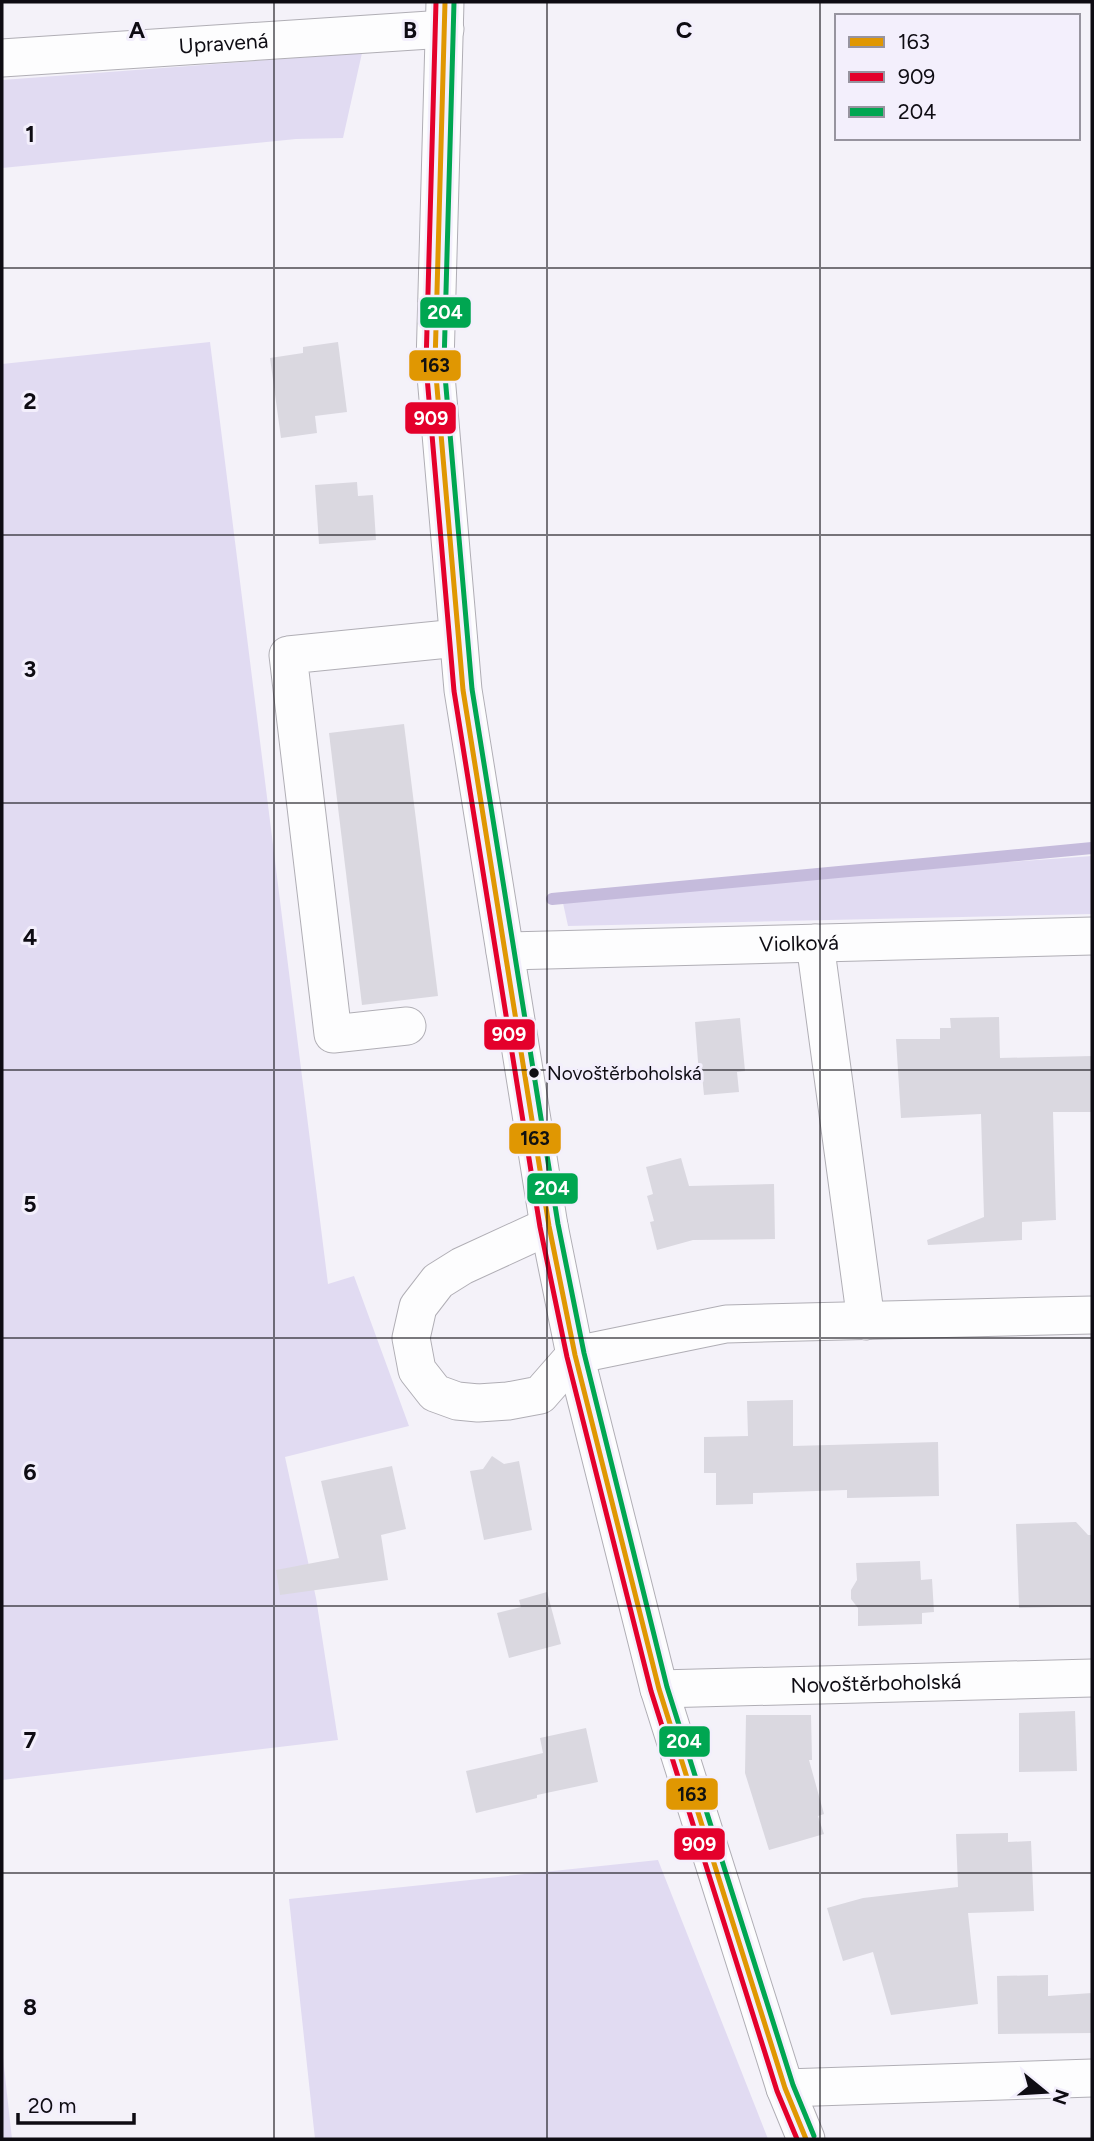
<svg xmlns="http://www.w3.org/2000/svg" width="1094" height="2141" font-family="Figtree,sans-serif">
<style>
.green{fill:#e1dbf2}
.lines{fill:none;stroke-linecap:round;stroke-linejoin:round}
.stream{stroke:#c5bbdc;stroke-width:12}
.building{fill:#dad8e0}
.minor-casing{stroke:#b0aeb5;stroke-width:39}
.minor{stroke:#fdfdfe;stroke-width:37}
.bus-1-casing{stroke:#f3effc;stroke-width:10}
.bus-2-casing{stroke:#f3effc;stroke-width:10}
.bus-3-casing{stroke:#f3effc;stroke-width:10}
.bus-1{stroke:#e09702;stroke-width:5}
.bus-2{stroke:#e4002b;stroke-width:5}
.bus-3{stroke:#00a651;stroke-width:5}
.grid{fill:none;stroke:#0e0c13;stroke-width:2;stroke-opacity:0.55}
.bus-dot{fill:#0e0c13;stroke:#f3effc;stroke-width:2.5}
.labels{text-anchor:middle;stroke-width:6;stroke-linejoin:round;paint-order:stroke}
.bus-label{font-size:19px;fill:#0e0c13;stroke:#f3effc;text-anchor:start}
.street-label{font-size:21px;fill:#0e0c13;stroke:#f3effc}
.grid-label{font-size:23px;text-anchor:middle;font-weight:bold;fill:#0e0c13;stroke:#f3effc;stroke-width:6;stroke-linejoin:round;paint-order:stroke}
.line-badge{stroke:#f3effc;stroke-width:2.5}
.badge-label{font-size:19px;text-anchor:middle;font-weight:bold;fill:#fff}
.pale-badge-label{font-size:19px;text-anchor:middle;font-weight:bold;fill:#111}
</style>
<rect width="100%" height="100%" fill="#f4f2f9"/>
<!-- green -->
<g class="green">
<polygon points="362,53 343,138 296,139 2,168 2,80"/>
<polygon points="210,342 328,1284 354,1276 409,1426 285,1457 316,1598 338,1740 2,1780 2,364"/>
<polygon points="1092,856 1092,914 568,926 561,894"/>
<polygon points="658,1860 768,2139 315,2139 289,1899"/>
<polygon points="2,2049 12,2139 2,2139"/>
</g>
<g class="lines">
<!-- stream -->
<polyline class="stream" points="552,899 1092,848"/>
</g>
<!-- building -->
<g class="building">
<polygon points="338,342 347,412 315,416 317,433 281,438 270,358 303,353 303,347"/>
<polygon points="357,482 358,496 373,495 376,540 319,544 315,485"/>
<polygon points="404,724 438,996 362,1005 329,733"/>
<polygon points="999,1017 1000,1058 1092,1056 1092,1112 1053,1112 1056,1220 1022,1222 1022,1240 928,1245 927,1240 984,1217 981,1114 901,1118 896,1039 940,1039 940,1028 951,1028 950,1018"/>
<polygon points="740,1018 745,1071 737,1072 739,1092 704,1095 702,1075 699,1075 695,1022"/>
<polygon points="681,1158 689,1186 774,1184 775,1239 693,1240 657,1250 650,1222 654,1221 647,1196 653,1194 646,1167"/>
<polygon points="793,1400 793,1446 938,1442 939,1496 847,1498 847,1490 753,1493 753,1504 716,1505 716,1473 704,1473 704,1437 748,1436 747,1401"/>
<polygon points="492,1456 504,1464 519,1461 532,1530 484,1540 470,1471 483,1469"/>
<polygon points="392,1466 406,1529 381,1535 388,1580 280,1595 276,1570 339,1558 321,1481"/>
<polygon points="1076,1522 1088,1535 1092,1535 1090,1606 1019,1608 1016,1524"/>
<polygon points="920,1561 921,1580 932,1579 934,1612 922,1613 922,1624 858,1626 858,1608 851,1599 851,1590 857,1580 856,1563"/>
<polygon points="547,1592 561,1644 509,1658 497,1613 521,1607 519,1600"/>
<polygon points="1075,1711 1077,1771 1019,1772 1019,1713"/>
<polygon points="746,1715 811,1715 812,1760 809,1760 824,1814 818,1816 824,1834 769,1850 745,1773"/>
<polygon points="586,1728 598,1782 537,1795 537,1798 476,1813 466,1771 543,1753 540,1738"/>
<polygon points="1008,1833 1008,1842 1031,1841 1034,1911 968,1913 978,2004 891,2015 873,1952 843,1961 827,1908 863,1898 958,1887 956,1834"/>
<polygon points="1048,1975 1048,1996 1092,1993 1092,2033 998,2034 997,1976"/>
</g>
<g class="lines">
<!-- minor casing -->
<g class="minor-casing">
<g id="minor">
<polyline points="445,2 435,364 463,690 549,1226 575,1355 659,1689 785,2088 806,2139"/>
<path id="s1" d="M2,58l443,-29"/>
<polyline points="815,943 866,1321"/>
<path id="s2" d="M505,951l587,-15"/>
<polyline points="407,1026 333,1034 288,655 458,638"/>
<polyline points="549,1226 462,1266 438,1281 418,1307 411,1338 417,1370 435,1393 457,1401 478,1403 508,1401 540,1395 575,1355 726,1324 1092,1315"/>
<path id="s3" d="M659,1689l433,-11"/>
<polyline points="785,2088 1092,2078"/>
</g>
</g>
<!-- minor -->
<use href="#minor" class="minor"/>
<!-- bus-1 casing -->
<g class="bus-1-casing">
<polyline id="bus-1" points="445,2 435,364 463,690 549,1226 575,1355 659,1689 785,2088 806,2139"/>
</g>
<!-- bus-2 casing -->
<g class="bus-2-casing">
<polyline id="bus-2" points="436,2 426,365 454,691 540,1227 567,1357 651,1691 777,2091 797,2139"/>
</g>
<!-- bus-3 casing -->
<g class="bus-3-casing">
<polyline id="bus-3" points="454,2 444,364 472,689 558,1224 584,1353 667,1687 793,2085 814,2136"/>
</g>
<!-- bus-1 -->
<use href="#bus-1" class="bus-1"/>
<!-- bus-2 -->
<use href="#bus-2" class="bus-2"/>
<!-- bus-3 -->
<use href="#bus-3" class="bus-3"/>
</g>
<!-- grid -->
<path class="grid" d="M274,2v2137M547,2v2137M820,2v2137M2,268h1090M2,535h1090M2,803h1090M2,1070h1090M2,1338h1090M2,1606h1090M2,1873h1090"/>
<!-- markers -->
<circle class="bus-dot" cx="534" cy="1073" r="6"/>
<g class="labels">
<!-- bus labels -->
<g class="bus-label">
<text x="547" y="1080">Novoštěrboholská</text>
</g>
<!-- street labels -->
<g class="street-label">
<text dy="7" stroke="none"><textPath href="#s1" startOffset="222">Upravená</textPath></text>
<text dy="7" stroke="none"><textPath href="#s2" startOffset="294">Violková</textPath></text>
<text dy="7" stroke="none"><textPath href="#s3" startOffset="217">Novoštěrboholská</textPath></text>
</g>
</g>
<g class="grid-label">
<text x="137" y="38">A</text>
<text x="410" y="38">B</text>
<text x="684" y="38">C</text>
<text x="30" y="142">1</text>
<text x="30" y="409">2</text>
<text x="30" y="677">3</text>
<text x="30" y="945">4</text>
<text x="30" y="1212">5</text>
<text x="30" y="1480">6</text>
<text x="30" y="1748">7</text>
<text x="30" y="2015">8</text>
</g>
<g class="line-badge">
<rect x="419" y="296" width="53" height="33" rx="7" fill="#00a651"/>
<rect x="408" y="349" width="54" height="33" rx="7" fill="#e09702"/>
<rect x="404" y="401" width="53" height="34" rx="7" fill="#e4002b"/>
<rect x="483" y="1018" width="53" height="33" rx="7" fill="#e4002b"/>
<rect x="508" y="1122" width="54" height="33" rx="7" fill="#e09702"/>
<rect x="526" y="1172" width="53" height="33" rx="7" fill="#00a651"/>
<rect x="658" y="1725" width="53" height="33" rx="7" fill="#00a651"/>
<rect x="665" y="1777" width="54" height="34" rx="7" fill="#e09702"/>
<rect x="673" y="1827" width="53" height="34" rx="7" fill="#e4002b"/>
</g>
<g class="badge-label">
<text x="445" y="319">204</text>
<text x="431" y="425">909</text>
<text x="509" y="1041">909</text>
<text x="552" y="1195">204</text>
<text x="684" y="1748">204</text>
<text x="699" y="1851">909</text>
</g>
<g class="pale-badge-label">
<text x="435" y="372">163</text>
<text x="535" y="1145">163</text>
<text x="692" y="1801">163</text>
</g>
<!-- border -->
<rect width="1094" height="2141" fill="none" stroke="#0e0c13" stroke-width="7"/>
<!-- legend -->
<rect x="835" y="14" width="245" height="126" fill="#f3effc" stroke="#97949f" stroke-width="2"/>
<rect x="849" y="37" width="35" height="10" fill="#e09702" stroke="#97949f" stroke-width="2"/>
<text x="898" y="49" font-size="21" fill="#0e0c13">163</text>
<rect x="849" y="72" width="35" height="10" fill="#e4002b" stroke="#97949f" stroke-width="2"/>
<text x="898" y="84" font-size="21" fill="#0e0c13">909</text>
<rect x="849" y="107" width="35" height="10" fill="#00a651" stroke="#97949f" stroke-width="2"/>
<text x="898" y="119" font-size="21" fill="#0e0c13">204</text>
<!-- north arrow -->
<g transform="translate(1045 2092) rotate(108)" stroke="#f3effc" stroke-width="5" paint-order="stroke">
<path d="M0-5L12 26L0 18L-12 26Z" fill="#0e0c13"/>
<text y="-10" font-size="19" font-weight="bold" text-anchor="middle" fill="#0e0c13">N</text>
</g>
<!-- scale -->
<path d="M18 2113v10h116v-10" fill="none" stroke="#0e0c13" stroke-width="3.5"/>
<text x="28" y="2113" font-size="21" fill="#0e0c13" stroke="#f3effc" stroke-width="5" paint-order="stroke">20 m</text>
</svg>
